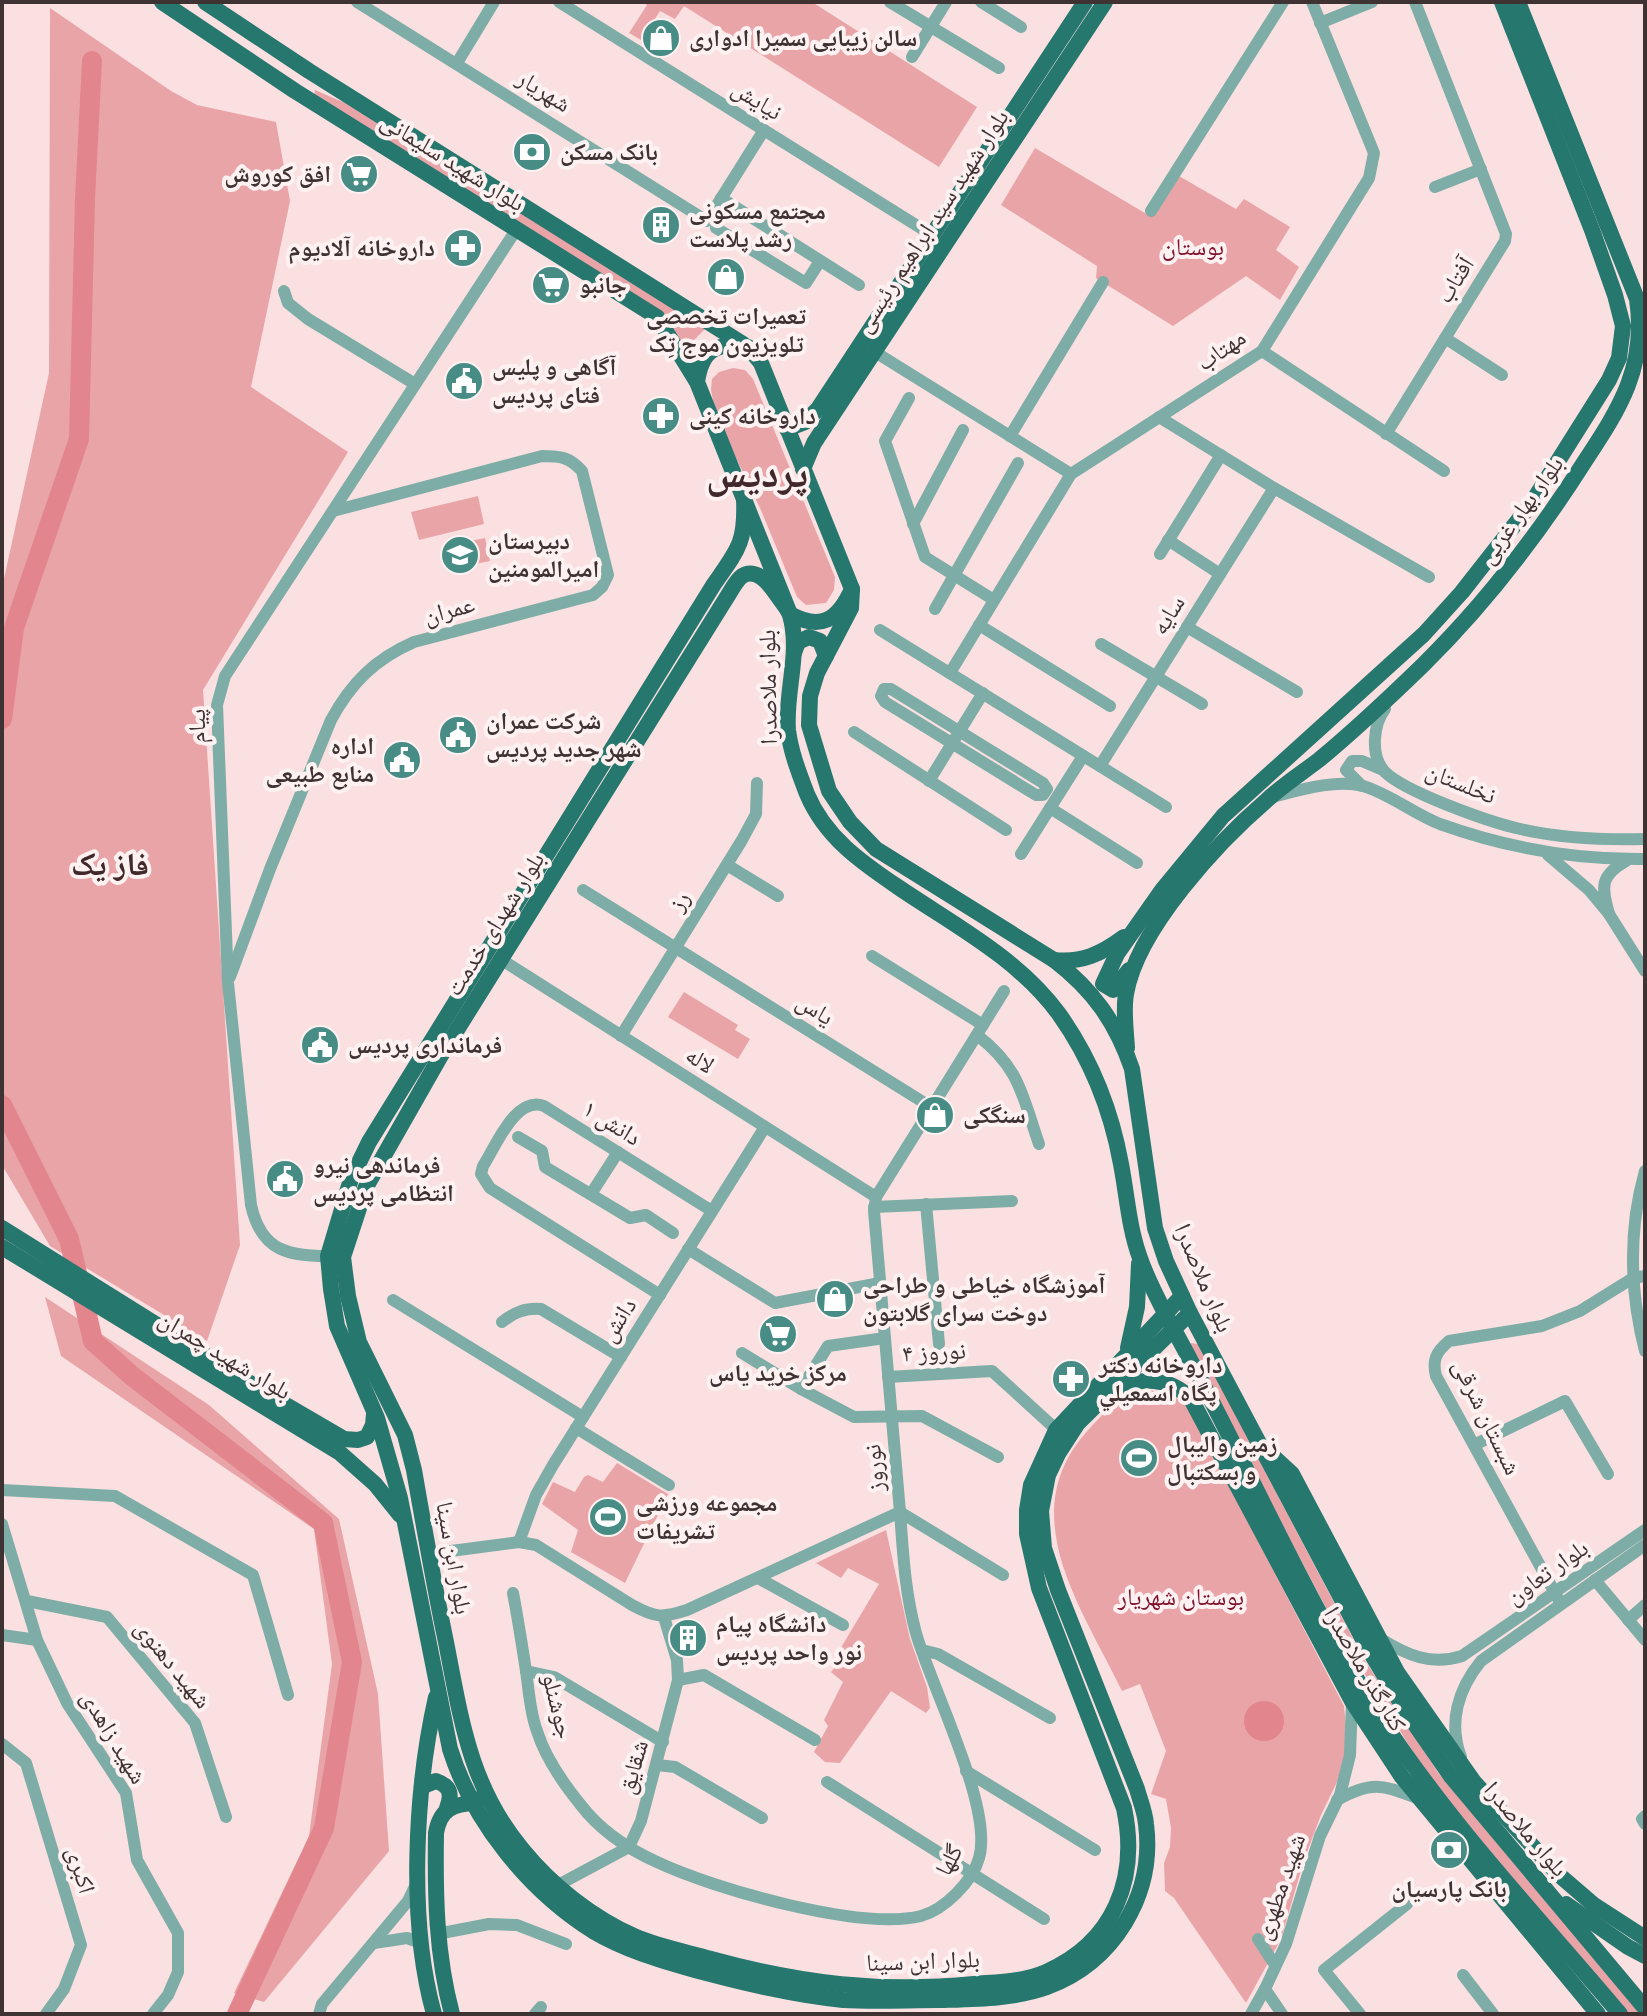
<svg xmlns="http://www.w3.org/2000/svg" width="1647" height="2016" font-family="'IBM Plex Sans','Noto Naskh Arabic',sans-serif">
<style>
.green{fill:#e9a4a8}
.water{fill:#e2858d}
.lines{fill:none;stroke-linecap:round;stroke-linejoin:round}
.river{stroke:#e2858d;stroke-width:20}
.minor{stroke:#7dada6;stroke-width:12}
.major{stroke:#26776e;stroke-width:16}
.labels{text-anchor:middle;stroke-width:8;stroke-linejoin:round;paint-order:stroke}
.poi-label{font-size:24px;font-weight:bold;fill:#3f3233;stroke:#fef1f1;text-anchor:start}
.street-label{font-size:24px;fill:#3f3233;stroke:#fef1f1}
.park-label{font-size:24px;fill:#81122c;stroke:#fef1f1}
.district-label{font-size:32px;font-weight:bold;fill:#41282a;stroke:#fef1f1}
.town-label{font-size:40px;font-weight:bold;fill:#41282a;stroke:#fef1f1}
</style>
<rect width="100%" height="100%" fill="#fbe0e1"/>
<!-- green -->
<g class="green">
<polygon points="643,2 812,2 977,107 939,167 684,6 675,19 660,11 641,40 629,33 647,5"/>
<polygon points="50,8 171,91 197,105 276,122 290,201 251,387 348,452 203,690 240,1245 207,1341 50,1246 2,1165 2,588 49,373"/>
<polygon points="315,90 345,103 706,328 684,350 660,312 314,95"/>
<polygon points="1035,148 1150,216 1179,176 1236,209 1244,199 1290,227 1276,250 1299,267 1280,300 1246,276 1173,326 1096,278 1097,266 1001,205"/>
<polygon points="733,368 745,370 753,379 835,577 834,590 826,603 806,605 797,597 760,508 716,416 711,390 712,379 719,372"/>
<polygon points="478,496 484,524 419,540 411,512"/>
<polygon points="485,538 490,561 451,569 446,546"/>
<polygon points="684,992 738,1025 735,1030 750,1039 738,1059 668,1017"/>
<polygon points="45,1297 209,1405 339,1519 378,1694 389,1851 264,2002 234,1993 309,1836 332,1664 314,1529 61,1356"/>
<polygon points="1191,1343 1198,1344 1362,1656 1439,1774 1640,2014 1629,2014 1463,1820 1420,1763 1341,1636 1189,1349"/>
<path d="M1143,1390l23,2 21,13 157,301 4,41 -11,35 -16,33 -17,45 -23,79 -35,64 -72,-105 -9,-7 -1,-28 6,-16 1,-19 -5,-29 -15,-5 15,-43 -26,-67 -18,7c-41,-85 -111,-179 -32,-263 16,-17 30,-33 53,-38z"/>
<polygon points="617,1463 668,1494 625,1583 571,1552 578,1530 542,1504 553,1482 575,1492 584,1477 588,1475 603,1482"/>
<polygon points="886,1530 910,1639 927,1687 930,1708 926,1713 891,1691 840,1763 825,1762 814,1752 828,1726 824,1720 843,1682 831,1672 840,1661 836,1656 879,1584 848,1568 841,1578 816,1563"/>
</g>
<!-- water -->
<circle class="water" cx="1264" cy="1721" r="20"/>
<g class="lines">
<!-- river -->
<g class="river">
<polyline points="2,719 14,628 79,439 85,199 92,61"/>
<polyline points="2,1105 69,1239 93,1341 132,1376 323,1523 352,1662 324,1828 237,2014"/>
</g>
<!-- minor -->
<g class="minor">
<polyline points="357,2 707,221 764,130"/>
<polyline points="559,2 932,235"/>
<polyline points="890,2 999,68"/>
<polyline points="981,2 1021,27"/>
<polyline points="1320,23 1372,2"/>
<polyline points="912,57 946,2"/>
<polyline points="457,63 494,2"/>
<polyline points="1435,187 1481,169"/>
<polyline points="721,198 859,285"/>
<polyline points="1151,211 1283,2"/>
<polyline points="716,228 806,283 820,261"/>
<polyline points="284,291 288,303 308,319 415,384"/>
<polyline points="1445,338 1502,375"/>
<polyline points="1262,351 1444,471"/>
<polyline points="875,352 1071,474 1262,351 1369,178 1374,153 1312,2"/>
<polyline points="909,398 885,441 925,557 994,600"/>
<polyline points="1159,417 1274,488 1429,577"/>
<polyline points="1386,434 1505,241 1506,234 1415,2"/>
<polyline points="1010,436 1103,282"/>
<polyline points="913,524 963,430"/>
<polyline points="1168,540 1220,574"/>
<polyline points="1160,554 1221,455"/>
<polyline points="935,609 1018,463"/>
<polyline points="979,625 1110,706"/>
<polyline points="1187,627 1297,692"/>
<polyline points="880,630 1166,807"/>
<polyline points="1101,644 1202,704"/>
<polyline points="950,673 1071,474"/>
<polygon points="884,689 891,689 1043,783 1047,789 1043,795 1036,795 885,702 881,696"/>
<path d="M1385,709c-12,16 -15,47 0,63 20,20 102,49 131,56 41,10 87,12 129,11"/>
<polyline points="854,732 1006,830"/>
<polyline points="1100,766 1274,488"/>
<polyline points="929,781 983,693"/>
<polyline points="1362,786 1346,770 1352,761 1362,761 1383,770"/>
<path d="M1272,797c28,-7 63,-18 91,-11 27,8 51,28 77,38 67,24 134,36 205,35"/>
<polyline points="1050,808 1137,863"/>
<polyline points="1021,854 1083,756"/>
<path d="M1548,855l41,35 20,24c-7,-27 -10,-38 17,-53"/>
<polyline points="727,865 778,896"/>
<polyline points="583,890 931,1107"/>
<polyline points="1609,914 1645,971"/>
<polyline points="872,956 983,1025"/>
<polyline points="502,960 876,1197"/>
<path d="M230,977l40,-108 61,-149c20,-37 44,-61 83,-78l179,-47 9,-8 6,-12 -26,-104c-13,-14 -21,-15 -40,-15l-209,55"/>
<path d="M977,1035c43,33 45,60 62,109"/>
<polyline points="621,1036 742,840 756,814 757,783"/>
<polyline points="518,1137 542,1151 545,1167 630,1218 646,1215 673,1233"/>
<path d="M1645,1171c-17,59 -15,122 0,180"/>
<polyline points="591,1194 618,1152"/>
<polyline points="926,1204 939,1344"/>
<polyline points="874,1207 1012,1201"/>
<polyline points="688,1249 775,1303 880,1283"/>
<path d="M336,1257c-45,-2 -74,-2 -85,-52l-23,-222 -11,-278 8,-29 291,-446"/>
<path d="M660,1295l-170,-107 -9,-14 2,-8c13,-20 33,-71 61,-60l168,105"/>
<polyline points="393,1300 583,1417"/>
<path d="M502,1322c13,-10 23,-14 39,-13l80,48"/>
<polyline points="742,1353 801,1389 828,1346 885,1338"/>
<polyline points="888,1377 992,1371 1060,1433"/>
<polyline points="801,1389 854,1417 922,1416 998,1457"/>
<polyline points="576,1428 669,1485"/>
<polyline points="1474,1445 1565,1401 1608,1474"/>
<polyline points="2,1490 115,1496 253,1575 288,1695"/>
<polyline points="900,1512 1003,1575"/>
<polyline points="2,1524 37,1640 67,1703 126,1793 137,1860 178,1933 178,1972 168,1995 153,2014"/>
<polyline points="519,1542 536,1495 553,1465 765,1127"/>
<path d="M428,1554l91,-12 17,3 96,60c24,13 30,13 55,5l213,-98 -26,-301 2,-14 128,-206"/>
<polyline points="758,1578 843,1625"/>
<polyline points="1595,1580 1645,1640"/>
<path d="M513,1593c5,26 9,52 13,78 3,20 4,42 11,60 8,26 26,52 43,73 19,25 48,45 77,58 57,27 204,69 264,54 23,-6 52,-35 58,-58 15,-50 -48,-171 -63,-225 -11,-40 -13,-80 -16,-121"/>
<polyline points="27,1601 107,1617 195,1723 226,1817"/>
<path d="M1561,1604l-125,-228c-4,-16 0,-24 13,-35l93,-15 38,-15 53,-33 12,-2"/>
<polyline points="1628,1620 1645,1605"/>
<polyline points="2,1635 37,1640"/>
<path d="M1381,1639c26,16 50,27 81,17l183,-126"/>
<polyline points="922,1650 938,1654 1050,1718"/>
<polyline points="526,1671 554,1677 663,1742"/>
<polyline points="678,1680 704,1675 815,1740"/>
<polyline points="2,1744 26,1763 81,1945 64,1989 46,2014"/>
<path d="M1461,1757c-13,-34 -3,-68 20,-96l164,-116"/>
<polyline points="657,1765 675,1767 762,1818"/>
<polyline points="966,1771 1095,1850"/>
<polyline points="827,1782 1044,1919"/>
<path d="M1337,1800c37,-21 47,-14 83,-1"/>
<polyline points="1645,1816 1642,1819 1645,1824"/>
<polyline points="558,1885 629,1847 641,1821 678,1680 677,1660 664,1617"/>
<polyline points="437,1934 489,1924 517,1925 566,1944"/>
<polyline points="1258,1939 1275,1965"/>
<polyline points="374,1943 407,1938 421,1943"/>
<polyline points="1463,1975 1493,2014"/>
<polyline points="319,2014 322,2004 408,1901 417,1882"/>
<polyline points="535,2014 541,2007"/>
<polyline points="1251,2014 1265,1989"/>
<polyline points="1282,2014 1265,1989 1286,1944 1320,1836 1340,1795 1350,1755 1352,1701"/>
<polyline points="1360,2014 1324,1970 1407,1904"/>
</g>
<!-- major -->
<g class="major">
<path d="M162,2l133,89 362,226 40,65 93,232c31,17 48,6 62,-25l-91,-226 -13,-16c-32,-5 -46,2 -51,35"/>
<polyline points="205,2 309,71 743,344"/>
<polyline points="787,429 805,422 818,409 1085,2"/>
<polyline points="803,469 814,443 1105,2"/>
<path d="M744,499c2,43 -6,51 -30,85l-345,558 -18,37 -23,77 3,33 6,37 40,92 23,80 50,251c23,73 79,142 143,182 32,19 67,29 102,39 49,13 98,25 148,30 32,2 65,0 97,0 35,-1 74,-1 107,-13 67,-25 108,-92 99,-163 -1,-12 -6,-24 -9,-35l-79,-199 -14,-42 -3,-37 7,-36 10,-21 20,-31 112,-110"/>
<path d="M852,589l-1,19 -34,65 -7,23 -1,29 20,66 21,31 26,27 178,111c39,30 62,62 78,109l23,159 11,33 24,52 176,332 39,65 45,65 195,233"/>
<polyline points="794,653 798,642 809,637 820,641 826,656"/>
<path d="M1054,960c28,3 47,-6 70,-23"/>
<polyline points="1129,970 1113,990 1103,984 1117,954 1162,890 1223,816 1424,634 1462,592 1531,504 1609,380 1619,358 1623,326 1615,295 1592,230 1502,2"/>
<path d="M1127,1048c-1,-17 -4,-37 -1,-54 11,-65 92,-152 141,-194 16,-15 35,-27 53,-41 35,-29 70,-62 103,-94 63,-62 115,-130 162,-204 35,-53 62,-95 52,-162l-119,-297"/>
<polyline points="2,1228 272,1397 344,1439 358,1440 367,1437 373,1425 374,1414"/>
<polyline points="2,1247 340,1453 375,1484 400,1515"/>
<path d="M1182,1296l-126,134 -25,55 -4,25v24l12,54 85,220c15,71 -10,134 -78,164 -23,10 -48,10 -72,12 -94,9 -172,0 -263,-25 -25,-7 -51,-12 -75,-22 -43,-19 -84,-51 -114,-88 -52,-62 -61,-130 -76,-207 -12,-57 -22,-115 -32,-172l-9,-35 -46,-93 -11,-46 -5,-39 23,-70 74,-130 287,-460c9,-14 15,-31 34,-20 7,5 11,11 16,18 4,6 11,14 13,20 11,38 -5,77 -2,115 3,23 11,43 19,64 18,43 54,68 91,93 56,38 120,71 161,127 32,45 52,95 62,150 6,31 8,65 19,94 7,21 18,41 28,61 75,134 134,278 218,407 68,103 155,194 234,288"/>
<polyline points="1128,1348 1137,1307 1139,1264"/>
<path d="M1115,1390c26,-14 54,-13 76,9l161,302 50,76 196,237"/>
<polyline points="1266,1450 1292,1474 1397,1672 1474,1782 1558,1874 1594,1905 1645,1938"/>
<path d="M423,1786l13,-5c15,5 16,14 11,27"/>
<polyline points="1566,1904 1628,1947 1645,1956"/>
<path d="M434,2014c-26,-92 -19,-224 2,-317"/>
<path d="M452,2014c-16,-60 -17,-119 -16,-181 4,-24 17,-29 39,-30l6,-5"/>
</g>
</g>
<!-- icons -->
<defs>
<g id="shop-disc" transform="scale(2)"><circle r="9.5" fill="#478d85" stroke="#fef1f1"/><path d="M-5-2.5h2.3a2.7 3.5 0 0 1 5.4 0H5L5.5 6h-11ZM-1.5-2.5h3a1.5 2.3 0 0 0-3 0Z" fill="#fff"/></g>
<g id="bank-disc" transform="scale(2)"><circle r="9.5" fill="#478d85" stroke="#fef1f1"/><path d="M-6-4H6V4H-6ZM0-2.3a2.3 2.3 0 1 0 0 4.6a2.3 2.3 0 1 0 0-4.6Z" fill="#fff"/></g>
<g id="supermarket-disc" transform="scale(2)"><circle r="9.5" fill="#478d85" stroke="#fef1f1"/><path d="M-6-5.5h2.5l.6 2H6L4.5 2H-2.5L-4.4-4H-6ZM-1.5 3.2a1.3 1.3 0 1 0 .1 0ZM3 3.2a1.3 1.3 0 1 0 .1 0Z" fill="#fff"/></g>
<g id="building-disc" transform="scale(2)"><circle r="9.5" fill="#478d85" stroke="#fef1f1"/><path d="M-4-6H4V6H1V3H-1V6H-4ZM-2.5-4.3h1.7v1.8h-1.7ZM.8-4.3h1.7v1.8H.8ZM-2.5-1h1.7V.8h-1.7ZM.8-1h1.7V.8H.8Z" fill="#fff"/></g>
<g id="pharmacy-disc" transform="scale(2)"><circle r="9.5" fill="#478d85" stroke="#fef1f1"/><path d="M-2-6h4v4h4v4h-4v4h-4v-4h-4v-4h4Z" fill="#fff"/></g>
<g id="civic-disc" transform="scale(2)"><circle r="9.5" fill="#478d85" stroke="#fef1f1"/><path d="M-.6-6.5H3V-4.5H.6V-3L4-1V1h2V6H-6V1h2V-1L-.6-3ZM-1.2 2.5V6h2.4V2.5Z" fill="#fff"/></g>
<g id="school-disc" transform="scale(2)"><circle r="9.5" fill="#478d85" stroke="#fef1f1"/><path d="M0-5L7-2L0 1L-7-2ZM-4 1L0 2.5L4 1V4Q0 6-4 4Z" fill="#fff"/></g>
<g id="stadium-disc" transform="scale(2)"><circle r="9.5" fill="#478d85" stroke="#fef1f1"/><path d="M0-5a6.5 5 0 1 0 0 10a6.5 5 0 1 0 0-10ZM-3.5-1.8h7v3.6h-7Z" fill="#fff"/></g>
</defs>
<g fill-rule="evenodd">
<use href="#shop-disc" x="661" y="38"/>
<use href="#bank-disc" x="532" y="152"/>
<use href="#supermarket-disc" x="359" y="174"/>
<use href="#building-disc" x="661" y="225"/>
<use href="#pharmacy-disc" x="463" y="248"/>
<use href="#shop-disc" x="726" y="277"/>
<use href="#supermarket-disc" x="551" y="285"/>
<use href="#civic-disc" x="464" y="381"/>
<use href="#pharmacy-disc" x="661" y="416"/>
<use href="#school-disc" x="460" y="555"/>
<use href="#civic-disc" x="458" y="735"/>
<use href="#civic-disc" x="402" y="760"/>
<use href="#civic-disc" x="320" y="1045"/>
<use href="#shop-disc" x="935" y="1115"/>
<use href="#civic-disc" x="285" y="1179"/>
<use href="#shop-disc" x="835" y="1299"/>
<use href="#supermarket-disc" x="778" y="1334"/>
<use href="#pharmacy-disc" x="1071" y="1379"/>
<use href="#stadium-disc" x="1139" y="1458"/>
<use href="#stadium-disc" x="608" y="1517"/>
<use href="#building-disc" x="688" y="1638"/>
<use href="#bank-disc" x="1449" y="1850"/>
</g>
<g class="labels">
<!-- poi labels -->
<g class="poi-label">
<text x="689" y="46">سالن زیبایی سمیرا ادواری</text>
<text x="560" y="160">بانک مسکن</text>
<text x="331" y="182" text-anchor="end">افق کوروش</text>
<text x="689" y="219">مجتمع مسکونی<tspan x="689" dy="28">رشد پلاست</tspan></text>
<text x="435" y="256" text-anchor="end">داروخانه آلادیوم</text>
<text x="579" y="293">جانبو</text>
<text x="726" y="324" text-anchor="middle">تعمیرات تخصصی<tspan x="726" dy="28">تلویزیون موج تِک</tspan></text>
<text x="492" y="375">آگاهی و پلیس<tspan x="492" dy="28">فتای پردیس</tspan></text>
<text x="689" y="424">داروخانه کینی</text>
<text x="488" y="549">دبیرستان<tspan x="488" dy="28">امیرالمومنین</tspan></text>
<text x="486" y="729">شرکت عمران<tspan x="486" dy="28">شهر جدید پردیس</tspan></text>
<text x="374" y="754" text-anchor="end">اداره<tspan x="374" dy="28">منابع طبیعی</tspan></text>
<text x="348" y="1053">فرمانداری پردیس</text>
<text x="963" y="1123">سنگکی</text>
<text x="313" y="1173">فرماندهی نیرو<tspan x="313" dy="28">انتظامی پردیس</tspan></text>
<text x="863" y="1293">آموزشگاه خیاطی و طراحی<tspan x="863" dy="28">دوخت سرای گلابتون</tspan></text>
<text x="1099" y="1373">داروخانه دكتر<tspan x="1099" dy="28">پگاه اسمعيلي</tspan></text>
<text x="778" y="1381" text-anchor="middle">مرکز خرید یاس</text>
<text x="1167" y="1452">زمین والیبال<tspan x="1167" dy="28">و بسکتبال</tspan></text>
<text x="636" y="1511">مجموعه ورزشی<tspan x="636" dy="28">تشریفات</tspan></text>
<text x="716" y="1632">دانشگاه پیام<tspan x="716" dy="28">نور واحد پردیس</tspan></text>
<text x="1449" y="1897" text-anchor="middle">بانک پارسیان</text>
</g>
<!-- street labels -->
<g class="street-label">
<text transform="translate(544 91) rotate(32)" y="8">شهریار</text>
<text transform="translate(757 100) rotate(32)" y="8">نیایش</text>
<text transform="translate(453 162) rotate(32)" y="8">بلوار شهید سلیمانی</text>
<text transform="translate(932 221) rotate(-57)" y="8">بلوار شهید سید ابراهیم رئیسی</text>
<text transform="translate(1455 280) rotate(-58)" y="8">آفتاب</text>
<text transform="translate(1221 350) rotate(-35)" y="8">مهتاب</text>
<text transform="translate(1521 510) rotate(-54)" y="8">بلوار بهار غربی</text>
<text transform="translate(449 610) rotate(-15)" y="8">عمران</text>
<text transform="translate(1168 615) rotate(-58)" y="8">سایه</text>
<text transform="translate(768 687) rotate(-91)" y="8">بلوار ملاصدرا</text>
<text transform="translate(197 726) rotate(-90)" y="8">پیام</text>
<text transform="translate(1461 783) rotate(22)" y="8">نخلستان</text>
<text transform="translate(679 901) rotate(-58)" y="8">رز</text>
<text transform="translate(495 924) rotate(-58)" y="8">بلوار شهدای خدمت</text>
<text transform="translate(815 1009) rotate(32)" y="8">یاس</text>
<text transform="translate(700 1060) rotate(32)" y="8">لاله</text>
<text transform="translate(612 1123) rotate(32)" y="8">دانش ۱</text>
<text transform="translate(1204 1278) rotate(67)" y="8">بلوار ملاصدرا</text>
<text transform="translate(618 1320) rotate(-58)" y="8">دانش</text>
<text transform="translate(934 1352) rotate(-3)" y="8">نوروز ۴</text>
<text transform="translate(225 1355) rotate(31)" y="8">بلوار شهید چمران</text>
<text transform="translate(1487 1417) rotate(64)" y="8">شبستان شرقی</text>
<text transform="translate(874 1468) rotate(-95)" y="8">نوروز</text>
<text transform="translate(454 1558) rotate(80)" y="8">بلوار ابن سینا</text>
<text transform="translate(1547 1572) rotate(-35)" y="8">بلوار تعاون</text>
<text transform="translate(173 1664) rotate(51)" y="8">شهید دهنوی</text>
<text transform="translate(1365 1669) rotate(60)" y="8">کنارگذر ملاصدرا</text>
<text transform="translate(558 1706) rotate(76)" y="8">جوشنلو</text>
<text transform="translate(114 1737) rotate(59)" y="8">شهید زاهدی</text>
<text transform="translate(633 1767) rotate(-74)" y="8">شقایق</text>
<text transform="translate(1526 1829) rotate(50)" y="8">بلوار ملاصدرا</text>
<text transform="translate(949 1860) rotate(-62)" y="8">گلها</text>
<text transform="translate(81 1870) rotate(73)" y="8">اکبری</text>
<text transform="translate(1280 1887) rotate(-71)" y="8">شهید مطهری</text>
<text transform="translate(923 1961) rotate(-2)" y="8">بلوار ابن سینا</text>
</g>
<!-- park labels -->
<g class="park-label">
<text x="1193" y="255">بوستان</text>
<text x="1181" y="1605">بوستان شهریار</text>
</g>
<!-- district labels -->
<g class="district-label">
<text x="110" y="875">فاز یک</text>
</g>
<!-- town labels -->
<g class="town-label">
<text x="757" y="487">پردیس</text>
</g>
</g>
<!-- border -->
<rect width="1647" height="2016" fill="none" stroke="#3f3233" stroke-width="8"/>
</svg>
